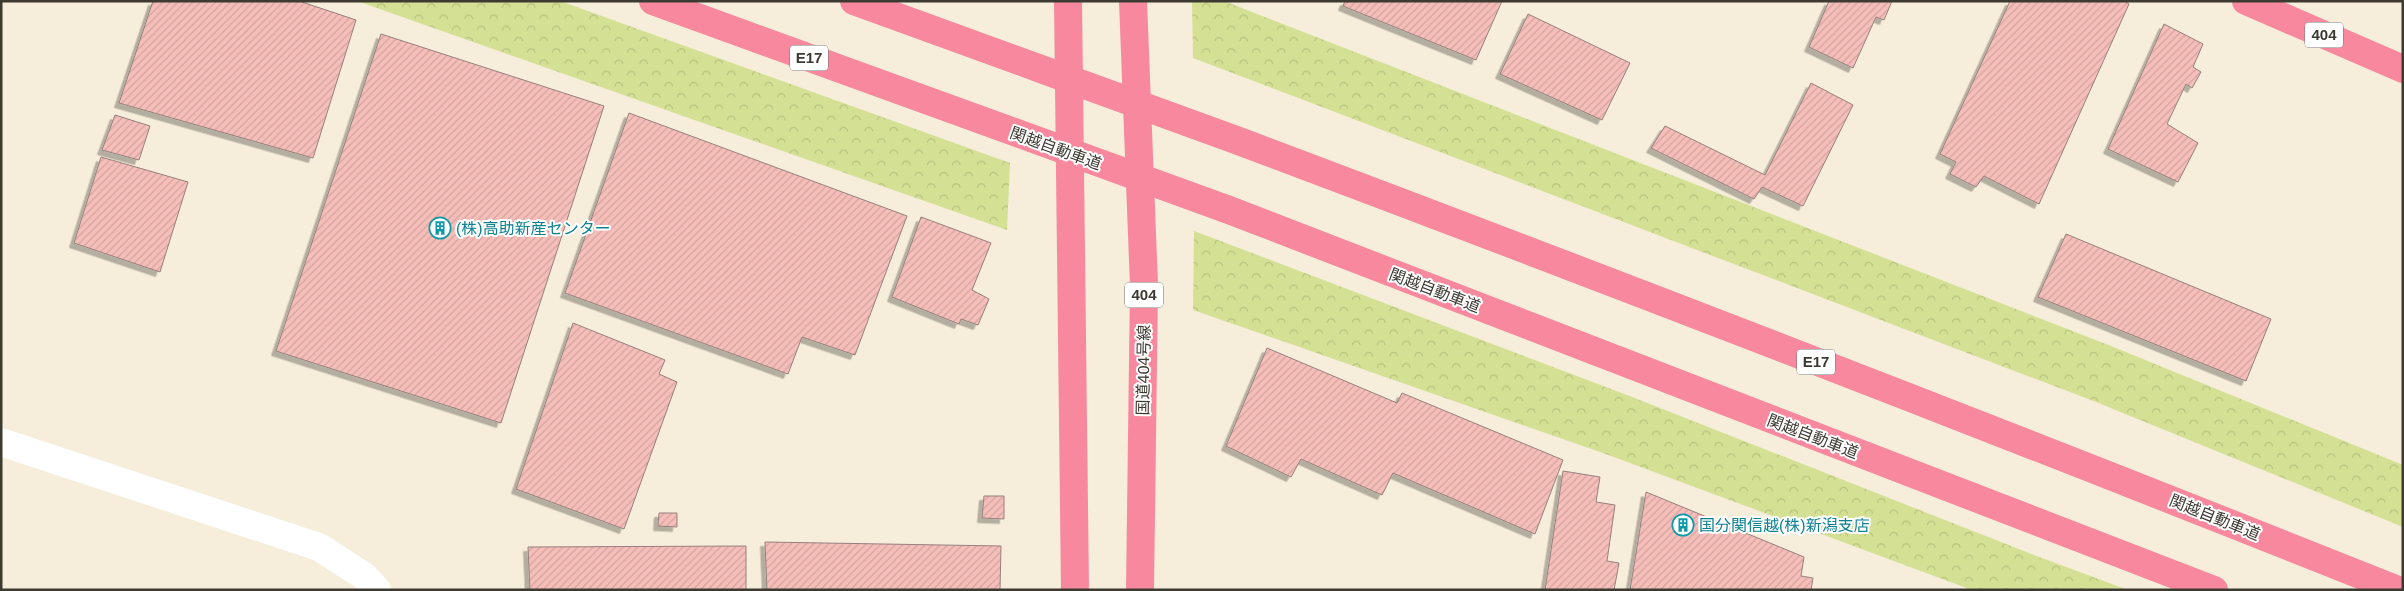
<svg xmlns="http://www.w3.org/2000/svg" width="2404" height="591" font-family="Helvetica,'Noto Sans JP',sans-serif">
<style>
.forest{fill:url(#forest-crowns)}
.building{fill:url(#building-hatch);stroke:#96807d;filter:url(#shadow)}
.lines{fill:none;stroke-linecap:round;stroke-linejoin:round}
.minor{stroke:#fff;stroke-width:28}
.highway{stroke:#f7889e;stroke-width:28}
.labels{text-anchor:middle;stroke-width:4;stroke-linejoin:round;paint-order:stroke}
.shield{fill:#fff;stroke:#777570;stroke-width:1}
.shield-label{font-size:15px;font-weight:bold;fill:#3d3a32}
.street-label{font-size:16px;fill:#3d3a32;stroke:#fff}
.culture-label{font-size:16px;fill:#0d838f;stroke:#fff;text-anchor:start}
</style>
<defs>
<pattern id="forest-crowns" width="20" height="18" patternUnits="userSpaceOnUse" patternTransform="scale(1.25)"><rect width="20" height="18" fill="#d4e194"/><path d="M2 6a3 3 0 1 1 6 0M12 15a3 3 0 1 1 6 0" fill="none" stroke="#b7c280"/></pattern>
<pattern id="building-hatch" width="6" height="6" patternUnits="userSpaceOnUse" patternTransform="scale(1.25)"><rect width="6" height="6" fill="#f6beb9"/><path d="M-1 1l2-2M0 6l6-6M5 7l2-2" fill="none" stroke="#d4a4a0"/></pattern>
<filter id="shadow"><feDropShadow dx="-4.5" dy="4.5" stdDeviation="0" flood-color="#0004"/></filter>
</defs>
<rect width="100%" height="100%" fill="#f6edda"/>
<!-- forest -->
<g class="forest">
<polygon points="357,1 560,1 1010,163 1007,230"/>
<polygon points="1192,1 1224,1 2111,346 2403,465 2403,527 2096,402 1193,58"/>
<polygon points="1194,231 1627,395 2034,555 2128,590 1972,590 1603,453 1193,310"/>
</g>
<!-- building -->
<g class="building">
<polygon points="153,1 299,1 356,20 313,158 119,103"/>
<polygon points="1345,1 1502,1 1476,60 1343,6"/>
<polygon points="1829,1 1892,1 1884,20 1876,17 1853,68 1809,47"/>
<polygon points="2010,1 2124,1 2129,4 2039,204 1984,176 1976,187 1950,174 1956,162 1940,154"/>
<polygon points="1528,14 1630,63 1602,120 1500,74"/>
<polygon points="2164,24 2203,44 2193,67 2201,72 2192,88 2186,84 2167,124 2198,143 2178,182 2108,149"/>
<polygon points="381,34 604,106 501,423 276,351"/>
<polygon points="1811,83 1853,105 1803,206 1762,187 1754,199 1651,148 1665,126 1765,175"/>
<polygon points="629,113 907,216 855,355 802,337 788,374 565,293"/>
<polygon points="115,115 150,126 139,160 102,150"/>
<polygon points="101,157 188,182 160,272 74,243"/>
<polygon points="921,217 991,243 972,290 989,299 978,325 961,319 959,324 892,297"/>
<polygon points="2066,234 2271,319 2246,381 2038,297"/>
<polygon points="573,323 665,360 659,374 677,382 624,529 516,489"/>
<polygon points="1267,348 1397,403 1402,393 1563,460 1535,534 1393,473 1382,495 1301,459 1291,477 1226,446"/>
<polygon points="1563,471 1600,477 1596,502 1615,505 1607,561 1619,563 1614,590 1545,590"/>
<polygon points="1646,492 1804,557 1801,576 1813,578 1811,590 1630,590"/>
<polygon points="984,496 1004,496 1004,519 982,518"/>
<polygon points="659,513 677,513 677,527 658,526"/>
<polygon points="765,542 1001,546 1000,590 767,590"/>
<polygon points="746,546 746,590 530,590 528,547"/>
</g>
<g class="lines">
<!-- minor -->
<polyline class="minor" points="1,442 319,547 364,576 377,590"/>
<!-- highway -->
<g class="highway">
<polyline points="653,1 1229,210 2214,590"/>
<path d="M854,1c127,47 255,92 382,139 389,146 776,296 1162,450"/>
<polyline points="1068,1 1075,590"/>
<polyline points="1133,1 1144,286 1140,590"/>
<polyline points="2246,1 2403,69"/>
</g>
</g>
<!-- icons -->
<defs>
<g id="building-ring" transform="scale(1.125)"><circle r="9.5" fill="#fff" stroke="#0f9aa8" stroke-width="1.5"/><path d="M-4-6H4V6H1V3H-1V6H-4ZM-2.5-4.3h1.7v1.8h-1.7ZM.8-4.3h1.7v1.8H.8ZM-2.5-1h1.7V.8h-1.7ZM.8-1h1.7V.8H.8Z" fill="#0f9aa8"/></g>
</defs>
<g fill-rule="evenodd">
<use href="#building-ring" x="440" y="228"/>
<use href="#building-ring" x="1683" y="525"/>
</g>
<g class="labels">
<!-- shield labels -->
<g class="shield">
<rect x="2305" y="22.5" width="38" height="25" rx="4"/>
<rect x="790" y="45.5" width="38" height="25" rx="4"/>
<rect x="1125" y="282.5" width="38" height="25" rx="4"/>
<rect x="1797" y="349.5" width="38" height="25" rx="4"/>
</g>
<g class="shield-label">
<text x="2324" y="40">404</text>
<text x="809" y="63">E17</text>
<text x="1144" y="300">404</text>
<text x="1816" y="367">E17</text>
</g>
<!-- street labels -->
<g class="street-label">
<text transform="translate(1056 148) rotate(20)" y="6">関越自動車道</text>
<text transform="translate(1435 290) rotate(21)" y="6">関越自動車道</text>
<text transform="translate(1143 370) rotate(-89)" y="6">国道404号線</text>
<text transform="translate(1813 436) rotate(21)" y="6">関越自動車道</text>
<text transform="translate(2215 517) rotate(22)" y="6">関越自動車道</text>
</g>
<!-- culture labels -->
<g class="culture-label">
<text x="456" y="234">(株)高助新産センター</text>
<text x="1699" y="531">国分関信越(株)新潟支店</text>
</g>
</g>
<!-- border -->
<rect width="2404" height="591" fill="none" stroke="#3d3a32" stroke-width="5"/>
</svg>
